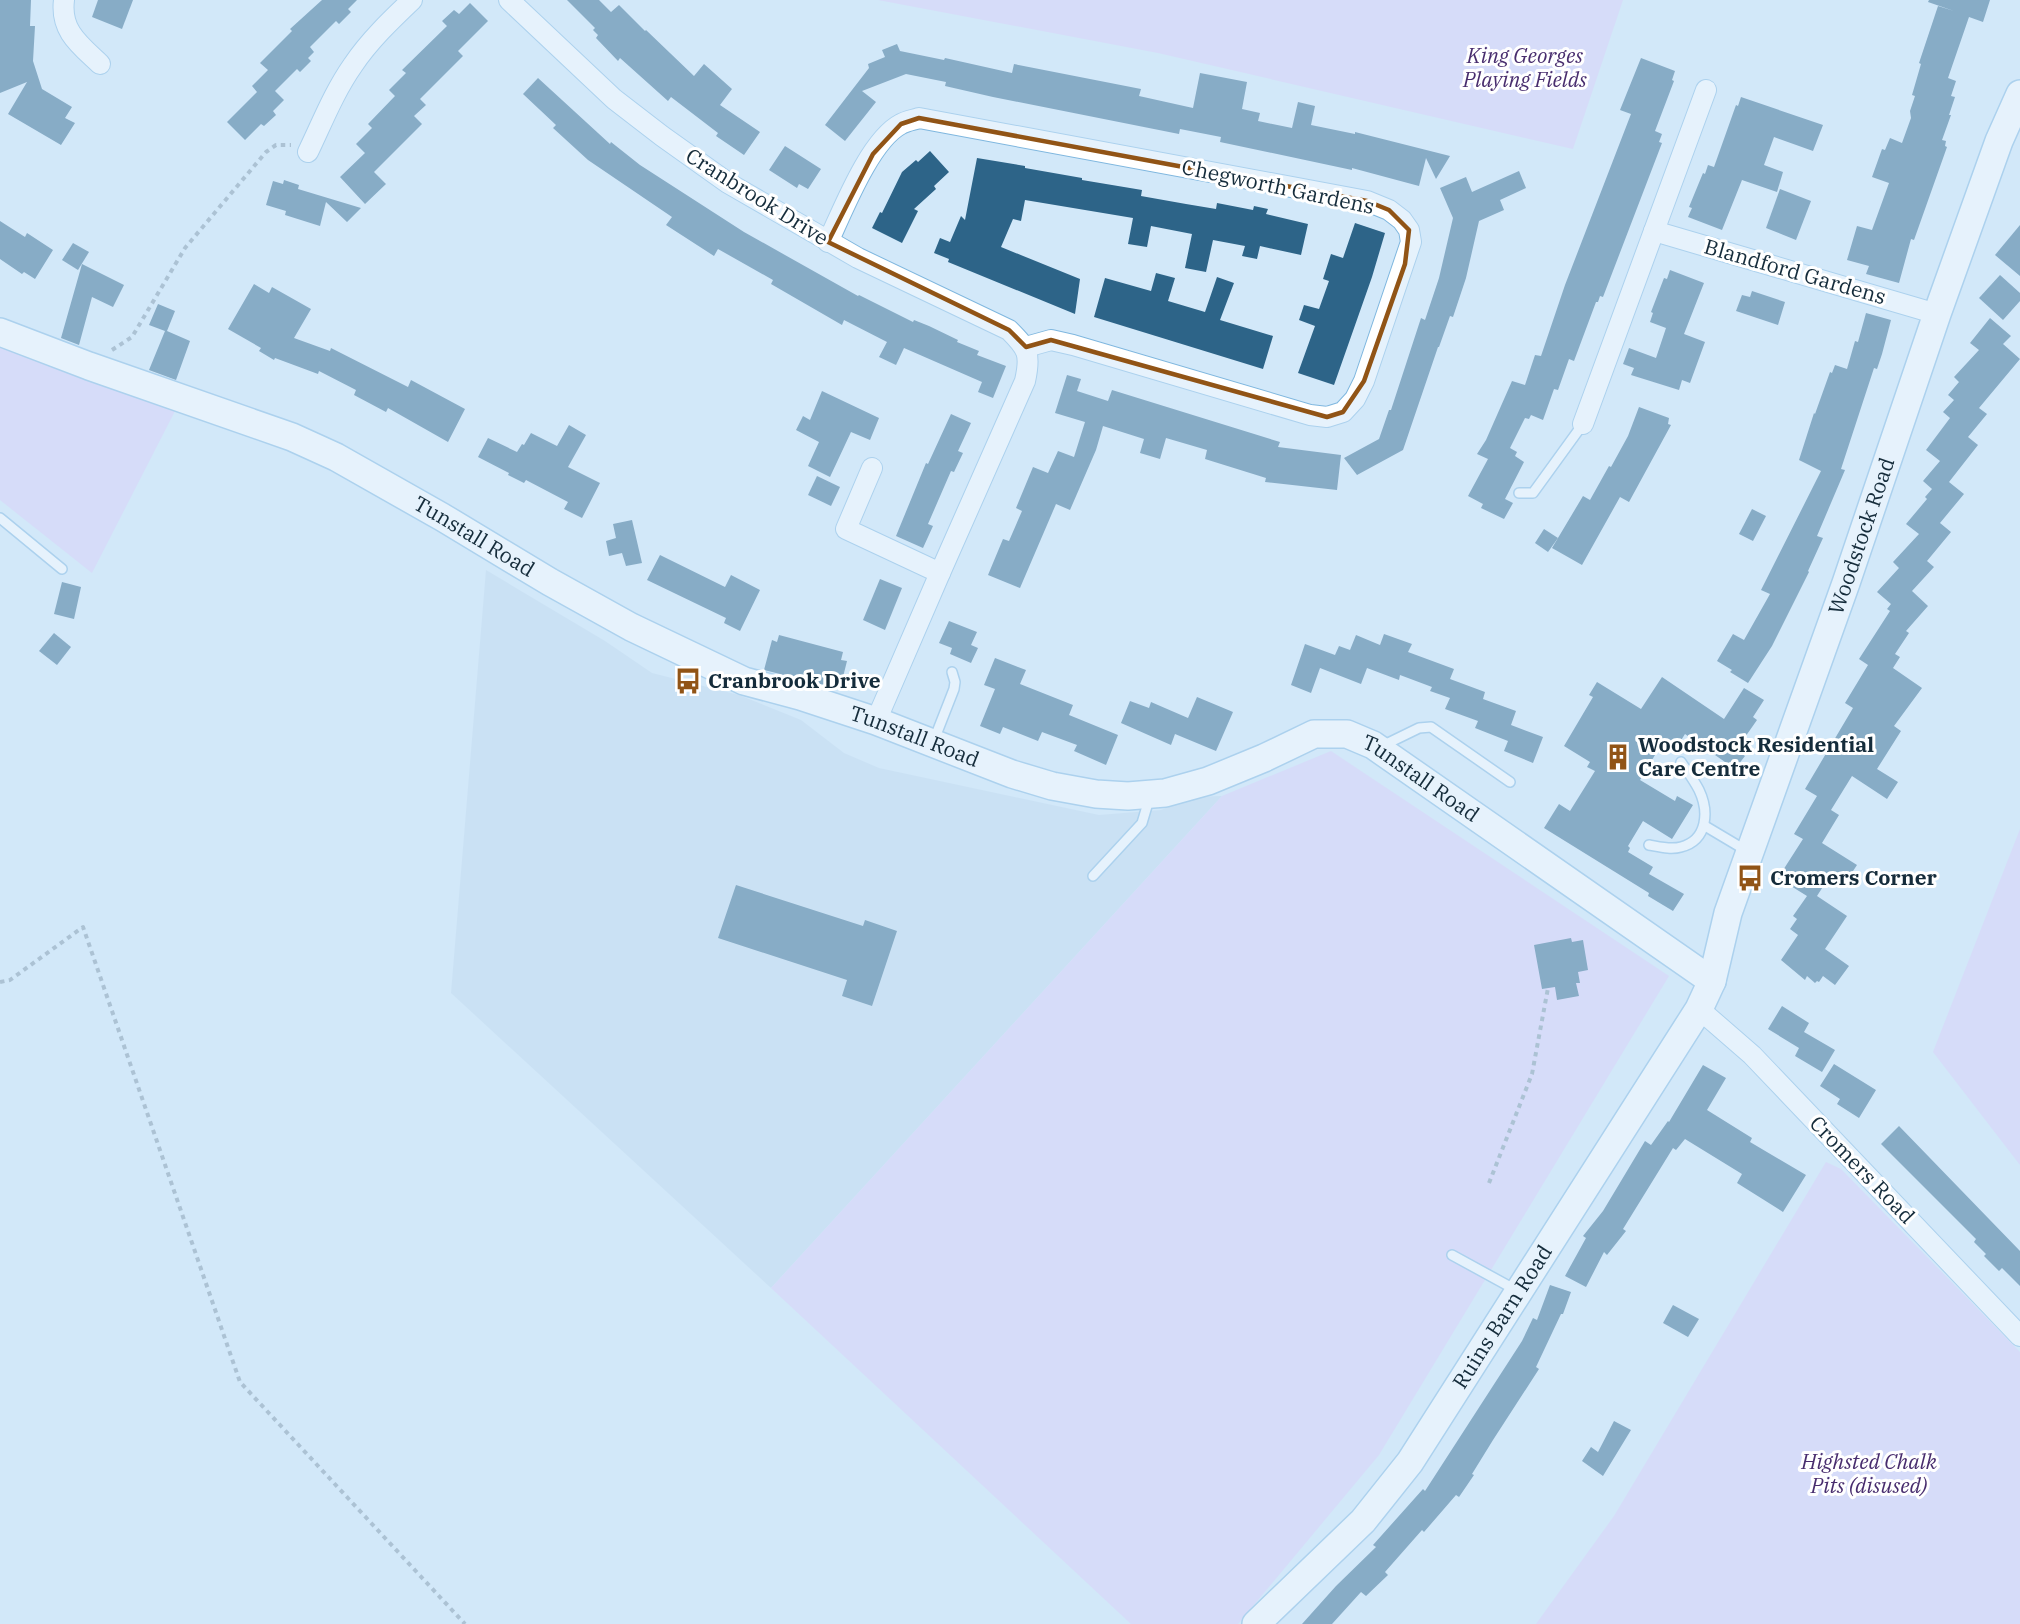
<svg xmlns="http://www.w3.org/2000/svg" width="2020" height="1624" font-family="'IBM Plex Serif',serif">
<style>
.built{fill:#c2daed}
.green{fill:#dccef9}
.building{fill:#2d6488}
.lines{fill:none;stroke-linecap:round;stroke-linejoin:round}
.lane-casing{stroke:#7fb7df;stroke-width:12}
.street-casing{stroke:#7fb7df;stroke-width:22}
.secondary-casing{stroke:#7fb7df;stroke-width:30}
.path{stroke:#7f96a6;stroke-width:4;stroke-dasharray:4.5 4.5;stroke-linecap:butt}
.lane{stroke:#fff;stroke-width:9}
.street{stroke:#fff;stroke-width:20}
.secondary{stroke:#fff;stroke-width:27}
.marked{fill:none;stroke:#915416;stroke-width:4.5;stroke-linejoin:round}
.labels{text-anchor:middle;stroke-width:6;stroke-linejoin:round;paint-order:stroke}
.park-label{font-size:21px;font-style:italic;fill:#482d6e;stroke:#fff}
.street-label{font-size:21px;fill:#152c3b;stroke:#fff}
.poi-label{font-size:21px;font-weight:bold;fill:#152c3b;stroke:#fff;text-anchor:start}
</style>
<rect width="100%" height="100%" fill="#d2e8f9"/>
<!-- built -->
<polygon class="built" points="486,570 605,641 652,673 739,695 801,720 844,753 879,768 1099,815 1161,810 1191,797 1222,796 771,1288 451,993"/>
<!-- green -->
<g class="green">
<polygon points="878,0 1623,0 1573,149 1158,53"/>
<polygon points="0,346 89,375 175,411 92,573 0,500"/>
<polygon points="1331,751 1669,976 1379,1455 1238,1624 1131,1624 771,1288 1222,796"/>
<polygon points="2020,829 2020,1165 1933,1052"/>
<polygon points="1826,1162 1841,1169 2020,1352 2020,1624 1536,1624 1614,1516"/>
</g>
<!-- building -->
<g class="building">
<polygon points="0,0 31,0 30,26 35,26 33,61 42,89 72,107 65,118 75,123 61,145 8,114 27,82 0,93"/>
<polygon points="98,0 133,0 122,29 92,17"/>
<polygon points="322,0 357,0 348,9 351,12 339,24 336,21 310,47 314,52 308,58 311,61 300,72 297,69 275,91 284,100 273,111 276,115 264,126 261,124 245,140 227,122 257,92 252,86 268,70 260,63 292,31 290,29"/>
<polygon points="567,0 599,0 611,12 619,5 645,31 646,30 694,76 704,64 732,89 720,105 760,132 744,155 716,136 718,133 671,97 668,101 620,58 618,61 596,38 598,35 593,30 595,28"/>
<polygon points="1929,0 1990,0 1983,22 1969,17 1948,78 1956,81 1951,96 1955,97 1949,115 1951,115 1942,140 1946,141 1945,146 1947,147 1914,240 1911,239 1899,283 1866,274 1869,266 1847,260 1857,226 1872,230 1889,183 1872,177 1882,149 1885,150 1890,138 1902,143 1911,118 1910,111 1915,96 1912,95 1921,64 1919,63 1938,6 1954,11 1928,2"/>
<polygon points="470,3 488,21 458,51 463,56 420,99 426,105 414,116 422,124 374,172 386,184 365,204 340,177 365,153 356,144 372,128 368,124 395,96 389,90 406,73 402,70 447,26 442,21 454,10 459,14"/>
<polygon points="897,44 900,51 944,60 945,58 1012,73 1014,64 1141,89 1139,96 1193,108 1200,73 1247,82 1242,109 1260,113 1258,121 1292,128 1298,102 1315,106 1311,125 1355,134 1355,132 1450,156 1436,179 1426,158 1419,186 1352,168 1352,170 1220,142 1221,137 1180,129 1179,134 993,97 945,86 946,82 906,74 862,91 876,102 845,141 825,125 869,68 868,64 885,57 882,50"/>
<polygon points="1641,58 1675,71 1672,80 1674,81 1655,131 1662,134 1659,142 1662,143 1603,297 1600,296 1598,302 1596,302 1574,361 1569,359 1558,390 1554,389 1543,420 1531,415 1529,419 1525,418 1510,448 1517,452 1515,456 1524,462 1505,499 1513,503 1504,519 1481,508 1483,504 1468,496 1488,459 1477,454 1486,440 1512,381 1525,385 1535,355 1541,356 1565,285 1631,114 1620,110"/>
<polygon points="538,78 610,144 611,142 640,165 744,232 858,296 859,295 913,322 914,320 929,326 958,340 957,342 979,351 977,355 1006,366 993,398 978,392 982,382 904,348 896,365 879,357 887,342 844,320 842,325 771,284 773,280 718,249 714,256 666,225 672,217 588,160 553,128 556,125 523,94"/>
<polygon points="1741,97 1823,125 1813,151 1774,137 1764,165 1783,172 1777,192 1742,180 1722,230 1688,217 1692,208 1689,207 1703,173 1705,174 1708,165 1714,167 1736,105 1738,106"/>
<polygon points="785,146 821,169 808,189 799,184 797,188 769,170"/>
<polygon points="930,151 949,172 934,186 936,189 914,209 918,211 902,243 872,228 880,212 882,213 902,172 916,160 918,162"/>
<polygon points="977,158 1025,166 1025,168 1082,178 1082,180 1142,190 1141,196 1186,204 1216,209 1217,203 1253,210 1254,206 1268,209 1266,214 1308,224 1301,255 1260,246 1257,259 1242,256 1245,246 1213,240 1206,272 1185,268 1192,234 1151,226 1147,247 1128,244 1133,218 1025,200 1021,221 1013,219 1001,247 1080,279 1075,314 948,262 949,259 934,253 940,238 950,242 961,216 965,220"/>
<polygon points="1519,171 1526,188 1500,200 1504,210 1479,221 1466,278 1453,317 1450,316 1439,347 1438,347 1403,450 1357,475 1344,458 1379,439 1389,410 1391,410 1421,318 1425,320 1439,278 1453,218 1440,188 1466,177 1472,192"/>
<polygon points="284,180 299,185 298,189 361,208 347,222 326,202 320,226 285,215 286,211 266,205 273,181 283,184"/>
<polygon points="1780,189 1811,201 1796,240 1766,228"/>
<polygon points="0,221 25,237 27,233 53,250 35,279 24,272 22,274 0,259"/>
<polygon points="1355,223 1385,233 1372,277 1334,385 1298,373 1315,326 1299,320 1304,305 1319,309 1329,281 1323,279 1331,254 1343,258"/>
<polygon points="2020,225 2020,276 1995,255"/>
<polygon points="73,243 89,252 78,270 62,260"/>
<polygon points="82,264 124,285 113,307 92,297 79,345 61,338"/>
<polygon points="1670,270 1704,283 1684,334 1705,342 1690,383 1682,380 1679,390 1631,375 1634,368 1623,364 1629,348 1656,358 1666,328 1650,322 1653,313 1651,312 1664,278 1667,279"/>
<polygon points="1156,273 1175,278 1168,301 1205,312 1217,277 1234,283 1220,320 1273,336 1263,369 1094,317 1105,278 1151,291"/>
<polygon points="2000,275 2020,293 2020,301 2003,320 1979,298"/>
<polygon points="254,284 269,293 272,287 311,309 294,338 330,351 331,348 408,387 411,380 465,409 448,442 388,408 386,412 354,395 356,390 319,371 318,374 275,358 274,360 259,351 261,348 228,329"/>
<polygon points="1752,291 1785,302 1778,325 1736,311 1742,295 1750,297"/>
<polygon points="158,304 175,311 167,331 190,341 176,380 149,370 165,331 149,325"/>
<polygon points="1866,313 1891,320 1882,354 1877,369 1874,368 1841,469 1845,470 1817,536 1823,538 1808,571 1809,572 1772,646 1748,683 1730,672 1732,670 1717,661 1733,634 1744,640 1770,594 1761,590 1821,471 1799,460 1814,413 1815,414 1830,372 1832,373 1835,365 1847,369 1855,341 1858,342"/>
<polygon points="1990,318 2011,336 2003,344 2020,359 1979,408 1987,414 1968,437 1978,445 1949,482 1964,494 1940,523 1951,532 1927,561 1934,567 1912,591 1928,606 1906,631 1909,633 1895,654 1900,657 1893,668 1922,688 1894,726 1901,731 1877,769 1898,782 1887,799 1852,776 1831,810 1839,815 1822,843 1857,865 1847,880 1833,871 1817,896 1847,916 1825,949 1849,966 1835,985 1823,976 1819,982 1817,981 1815,983 1807,976 1805,980 1781,960 1798,935 1790,929 1797,919 1793,916 1807,896 1778,878 1803,839 1794,834 1817,796 1805,789 1853,708 1845,703 1868,665 1859,659 1890,611 1887,609 1891,604 1877,592 1899,568 1893,562 1919,534 1906,524 1927,499 1925,497 1932,489 1923,481 1940,461 1926,450 1950,418 1943,412 1954,400 1948,395 1959,382 1954,377 1979,350 1970,343"/>
<polygon points="1067,375 1081,379 1077,391 1108,401 1112,390 1280,442 1278,447 1341,455 1337,490 1265,482 1266,478 1205,459 1207,450 1166,438 1160,459 1140,453 1144,439 1103,426 1096,450 1070,510 1056,504 1020,588 988,575 1003,539 1009,541 1022,511 1016,508 1033,467 1048,473 1058,451 1074,457 1085,422 1055,413"/>
<polygon points="822,391 879,418 870,440 851,432 830,477 808,466 819,442 796,430 803,416 810,420"/>
<polygon points="1639,407 1669,418 1668,424 1671,425 1629,502 1620,497 1582,565 1552,548 1583,496 1590,500 1609,466 1611,467 1628,436"/>
<polygon points="951,414 971,423 958,451 963,453 954,472 951,471 928,524 933,526 923,548 896,536 926,463 928,464"/>
<polygon points="569,425 586,435 568,467 600,483 582,518 564,509 568,502 526,480 524,483 508,475 509,473 478,457 488,438 517,452 522,444 524,445 531,433 557,446"/>
<polygon points="817,476 840,487 831,506 808,495"/>
<polygon points="1752,509 1766,516 1753,541 1739,534"/>
<polygon points="632,520 642,563 626,566 622,553 609,556 606,541 616,538 613,524"/>
<polygon points="1544,529 1558,538 1548,552 1535,543"/>
<polygon points="660,555 725,587 731,575 760,590 740,631 724,623 726,618 647,580"/>
<polygon points="880,579 902,588 885,630 863,620"/>
<polygon points="62,582 81,587 74,619 54,614"/>
<polygon points="949,621 977,632 971,645 978,648 971,663 950,654 952,648 939,643"/>
<polygon points="54,633 71,647 57,665 39,651"/>
<polygon points="1384,634 1412,644 1408,652 1454,669 1450,679 1485,692 1483,699 1516,711 1511,725 1543,737 1533,763 1504,751 1508,741 1475,728 1478,721 1445,709 1450,698 1430,691 1432,687 1400,675 1399,680 1367,668 1361,684 1320,668 1311,693 1291,685 1305,644 1335,655 1339,646 1350,650 1356,635 1380,645"/>
<polygon points="779,635 843,652 841,660 847,661 840,689 764,670 772,640 777,642"/>
<polygon points="995,658 1026,670 1020,684 1073,705 1069,715 1118,735 1106,765 1074,751 1077,745 1042,732 1038,741 1003,727 1000,734 980,726 995,689 984,685"/>
<polygon points="1662,677 1724,719 1744,688 1764,700 1753,717 1757,720 1736,750 1745,756 1735,769 1685,734 1673,753 1661,745 1640,780 1675,801 1677,796 1693,805 1672,839 1643,821 1628,846 1630,848 1628,852 1653,867 1649,874 1684,894 1673,911 1648,896 1649,893 1544,828 1559,804 1570,811 1595,771 1587,767 1590,762 1564,746 1593,697 1589,695 1597,682 1641,709"/>
<polygon points="1197,697 1233,712 1216,751 1175,734 1171,745 1121,723 1130,701 1149,708 1151,702 1188,718"/>
<polygon points="736,885 863,926 865,920 897,931 872,1006 842,996 847,980 718,938"/>
<polygon points="1571,938 1572,942 1583,940 1588,970 1578,972 1580,983 1576,983 1579,996 1557,1000 1555,987 1542,989 1534,945"/>
<polygon points="1782,1006 1809,1023 1804,1032 1835,1050 1822,1072 1795,1056 1799,1048 1768,1029"/>
<polygon points="1834,1064 1876,1090 1859,1118 1837,1104 1840,1099 1820,1086"/>
<polygon points="1703,1065 1726,1078 1707,1110 1752,1138 1750,1142 1806,1175 1783,1212 1737,1183 1742,1174 1685,1139 1676,1150 1673,1148 1623,1229 1626,1231 1607,1255 1604,1252 1586,1287 1565,1276 1586,1238 1583,1236 1603,1211 1645,1141 1651,1145 1668,1121 1669,1122"/>
<polygon points="1899,1126 2020,1251 2020,1286 2002,1268 1999,1271 1984,1256 1986,1254 1974,1242 1976,1239 1881,1144"/>
<polygon points="1550,1285 1571,1292 1563,1314 1561,1314 1536,1367 1539,1369 1493,1440 1472,1474 1474,1475 1459,1497 1456,1495 1424,1532 1422,1530 1385,1572 1388,1575 1366,1596 1361,1592 1332,1624 1302,1624 1336,1586 1376,1547 1373,1545 1423,1489 1425,1491 1522,1341 1533,1318 1537,1320"/>
<polygon points="1673,1305 1699,1319 1688,1337 1663,1323"/>
<polygon points="1614,1421 1631,1430 1603,1476 1582,1461 1591,1447 1598,1452"/>
</g>
<g class="lines">
<!-- lane casing -->
<g class="lane-casing">
<g id="lane">
<polyline points="1519,493 1533,493 1583,424"/>
<polyline points="0,518 62,569"/>
<polyline points="934,740 954,689 955,682 952,672"/>
<polyline points="1380,747 1419,728 1431,727 1510,782"/>
<polyline points="1705,826 1747,851"/>
<path d="M1649,845c11,2 22,5 32,2 27,-7 28,-36 18,-57 -5,-10 -12,-19 -18,-28"/>
<polyline points="1093,876 1142,823 1150,796"/>
<polyline points="1452,1255 1516,1290"/>
</g>
</g>
<!-- street casing -->
<g class="street-casing">
<g id="street">
<path d="M64,0c-4,31 16,45 36,64"/>
<path d="M509,0l105,99 48,37 66,47 130,75 151,72c19,19 22,24 16,51l-85,192 -64,148"/>
<polyline points="1706,90 1654,231 1937,314"/>
<path d="M308,152c14,-29 26,-60 45,-87 16,-24 38,-45 59,-65"/>
<path d="M828,242c15,-32 42,-102 73,-118 5,-3 12,-4 18,-6l448,83 22,9 13,10 7,10 2,12 -47,139 -9,18 -12,13 -16,5 -17,-2 -237,-70 -22,-5 -25,7"/>
<polyline points="1583,424 1654,231"/>
<polyline points="872,468 846,529 940,573"/>
<polyline points="1699,1009 1752,1055 2020,1336"/>
</g>
</g>
<!-- secondary casing -->
<g class="secondary-casing">
<g id="secondary">
<path id="s1" d="M0,332l89,34 203,71 44,20 106,60 108,65 81,45 113,54 56,15 76,25 136,53 40,12 44,8 32,2 37,-3 43,-12 56,-23 50,-24h33l26,11 339,236"/>
<path id="s2" d="M1256,1624l107,-103 47,-59 289,-453 13,-28 16,-68 118,-330 91,-269 62,-173 21,-47"/>
</g>
</g>
<!-- path -->
<g class="path">
<polyline points="112,350 132,337 185,248 266,152 276,145 291,145"/>
<polyline points="0,982 10,980 83,927 240,1382 465,1624"/>
<polyline points="1489,1183 1532,1074 1548,988"/>
</g>
<!-- lane -->
<use href="#lane" class="lane"/>
<!-- street -->
<use href="#street" class="street"/>
<!-- secondary -->
<use href="#secondary" class="secondary"/>
</g>
<!-- marked area -->
<path d="M0 0H2020V1624H0ZM919,118l448,83 22,9 20,20 -4,34 -41,117 -21,31 -16,5 -276,-77 -25,7 -17,-17 -181,-88 45,-88 28,-30z" fill="#d2e8f9" fill-opacity=".55" fill-rule="evenodd"/>
<path class="marked" d="M919,118l448,83 22,9 20,20 -4,34 -41,117 -21,31 -16,5 -276,-77 -25,7 -17,-17 -181,-88 45,-88 28,-30z"/>
<!-- icons -->
<defs>
<g id="bus-bare" transform="scale(2.07)"><path d="M-5-6H5V4H4V6H2V4H-2V6H-4V4H-5ZM-3.5-4V0h7V-4ZM-3.5 1.2v1.5H-2V1.2ZM2 1.2v1.5H3.5V1.2Z" fill="#915416" stroke="#fff" stroke-width="2.5" paint-order="stroke"/></g>
<g id="building-bare" transform="scale(2.07)"><path d="M-4-6H4V6H1V3H-1V6H-4ZM-2.5-4.3h1.7v1.8h-1.7ZM.8-4.3h1.7v1.8H.8ZM-2.5-1h1.7V.8h-1.7ZM.8-1h1.7V.8H.8Z" fill="#915416" stroke="#fff" stroke-width="2.5" paint-order="stroke"/></g>
</defs>
<g fill-rule="evenodd">
<use href="#bus-bare" x="688" y="681"/>
<use href="#building-bare" x="1618" y="757"/>
<use href="#bus-bare" x="1750" y="878"/>
</g>
<g class="labels">
<!-- park labels -->
<g class="park-label">
<text x="1525" y="63">King Georges<tspan x="1525" dy="24">Playing Fields</tspan></text>
<text x="1869" y="1469">Highsted Chalk<tspan x="1869" dy="24">Pits (disused)</tspan></text>
</g>
<!-- street labels -->
<g class="street-label">
<text transform="translate(1278 187) rotate(12)" y="7">Chegworth Gardens</text>
<text transform="translate(757 197) rotate(32)" y="7">Cranbrook Drive</text>
<text transform="translate(1795 272) rotate(16)" y="7">Blandford Gardens</text>
<text dy="7" stroke="none"><textPath href="#s2" startOffset="1262">Woodstock Road</textPath></text>
<text dy="7" stroke="none"><textPath href="#s1" startOffset="518">Tunstall Road</textPath></text>
<text dy="7" stroke="none"><textPath href="#s1" startOffset="1004">Tunstall Road</textPath></text>
<text dy="7" stroke="none"><textPath href="#s1" startOffset="1544">Tunstall Road</textPath></text>
<text transform="translate(1862 1170) rotate(46)" y="7">Cromers Road</text>
<text dy="7" stroke="none"><textPath href="#s2" startOffset="396">Ruins Barn Road</textPath></text>
</g>
<!-- poi labels -->
<g class="poi-label">
<text x="708" y="688">Cranbrook Drive</text>
<text x="1638" y="752">Woodstock Residential<tspan x="1638" dy="24">Care Centre</tspan></text>
<text x="1770" y="885">Cromers Corner</text>
</g>
</g>
</svg>
